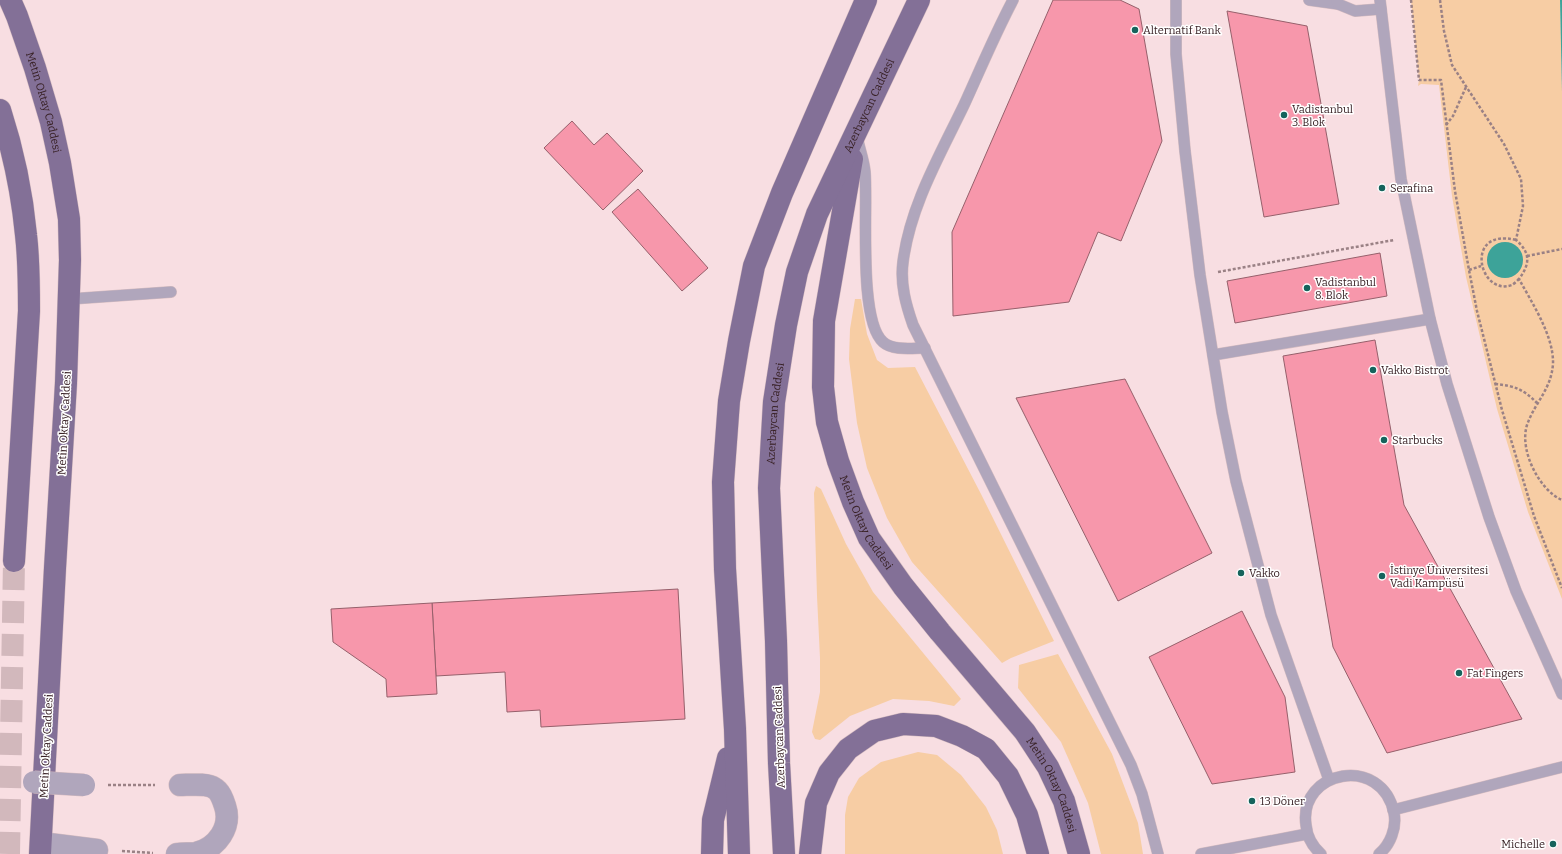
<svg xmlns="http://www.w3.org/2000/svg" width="1562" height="854" font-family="Bitter,serif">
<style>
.green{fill:#f7cda4}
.water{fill:#3da399}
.building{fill:#f797ab;stroke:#96606b}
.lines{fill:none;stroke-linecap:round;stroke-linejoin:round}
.primary-tunnel{stroke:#d2b8bc;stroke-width:22;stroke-dasharray:22 11;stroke-linecap:butt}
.lane-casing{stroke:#d5bcc0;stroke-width:12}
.street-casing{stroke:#d5bcc0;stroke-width:23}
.primary-casing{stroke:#d5bcc0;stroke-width:23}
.path{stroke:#9a8185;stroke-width:2.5;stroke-dasharray:3 2;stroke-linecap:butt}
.lane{stroke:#b0a6bc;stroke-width:11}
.street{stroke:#b0a6bc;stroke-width:22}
.primary{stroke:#837097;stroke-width:22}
.street-bridge-casing{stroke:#d5bcc0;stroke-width:23;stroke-linecap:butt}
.street-bridge{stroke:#b0a6bc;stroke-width:22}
.poi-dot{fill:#16635c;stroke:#fff;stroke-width:1.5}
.labels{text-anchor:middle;stroke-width:3;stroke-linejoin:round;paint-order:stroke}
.poi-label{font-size:11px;fill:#382125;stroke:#fff;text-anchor:start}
.street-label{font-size:11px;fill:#382125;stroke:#fff}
</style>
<rect width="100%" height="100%" fill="#f8dee2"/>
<!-- green -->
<g class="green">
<polygon points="1411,0 1560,0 1562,92 1562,599 1528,512 1497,409 1466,277 1452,196 1439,85 1421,84 1418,86 1419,80"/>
<polygon points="855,299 861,299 867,334 877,360 888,368 915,367 981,494 1054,641 1011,658 1002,663 912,562 887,518 867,468 857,423 849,359 850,329"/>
<polygon points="816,486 821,489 846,544 873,592 961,699 954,706 929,701 893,699 850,716 820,740 815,739 812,732 820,692 820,658 817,596 814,493"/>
<polygon points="1058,654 1112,754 1138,823 1143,854 1101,854 1088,803 1061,742 1018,688 1019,665"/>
<polygon points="918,752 937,755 961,775 986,807 997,830 1003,854 845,854 845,815 848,797 859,778 881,762"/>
</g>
<!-- water -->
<g class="water">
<polygon points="1560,0 1562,0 1562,92"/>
<circle cx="1505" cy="260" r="18"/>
</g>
<!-- building -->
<g class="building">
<polygon points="1053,0 1120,0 1139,9 1162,141 1121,241 1098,232 1069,302 953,316 952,232"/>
<polygon points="1227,11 1307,26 1339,204 1264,217"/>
<polygon points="572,121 594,145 607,133 643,171 603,210 544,148"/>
<polygon points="638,189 708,268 682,291 612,212"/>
<polygon points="1380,253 1387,296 1235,323 1227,281"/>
<polygon points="1375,340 1404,505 1522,719 1387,753 1333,647 1283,356"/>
<polygon points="1125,379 1212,553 1118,601 1016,398"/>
<polygon points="678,589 685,719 541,727 540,710 507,712 505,672 436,676 432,603"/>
<polygon points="432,603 437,694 387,697 386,679 333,642 331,609"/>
<polygon points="1242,611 1285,697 1295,772 1212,784 1149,657"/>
</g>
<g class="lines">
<!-- primary-tunnel -->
<polyline class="primary-tunnel" points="9,854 14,561"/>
<!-- lane casing -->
<g class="lane-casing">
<g id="lane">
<path d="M1013,0c-18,34 -33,70 -49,105 -24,50 -54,101 -61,157 -3,22 3,43 10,63l218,440 11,29 16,60"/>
<polyline points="1176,0 1176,54 1185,151 1200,275 1222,412 1236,481 1271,615 1329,780"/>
<polyline points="1309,0 1338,4"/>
<polyline points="1337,0 1338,4 1355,11 1381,9"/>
<polyline points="1380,0 1401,179 1430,319 1447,384 1489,517 1516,591 1562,694"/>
<path d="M857,136c2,12 7,24 8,36 3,35 -7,148 18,170 10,9 29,6 42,6"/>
<polyline points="70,299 171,292"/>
<polyline points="1213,355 1430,319"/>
<polyline points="1393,810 1562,767"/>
<polyline points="1201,854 1307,834"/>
<path d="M1321,854c-9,-8 -14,-17 -15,-29 -8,-55 76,-71 88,-12 3,15 -4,32 -15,41"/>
</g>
</g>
<!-- street casing -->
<g class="street-casing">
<g id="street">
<polyline points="41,843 97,850"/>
<path d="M177,854c6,-1 13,0 19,-1 21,-5 36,-26 29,-47 -2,-6 -5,-15 -11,-18 -7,-5 -25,-3 -34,-3"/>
</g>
</g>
<!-- primary casing -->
<g class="primary-casing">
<g id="primary">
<path id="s1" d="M10,0l7,16 18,52 16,54 9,41 9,56 1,41 -4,123 -11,185 -15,286"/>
<path d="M0,110c13,40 22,83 26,125 3,25 3,51 3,76l-15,250"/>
<path id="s2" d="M852,159l-28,162 -1,66 4,35 11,39 15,41 16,36 34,48 37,46 85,100 23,35 16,34 15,53"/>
<polyline points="712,854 713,820 728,758"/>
<polyline points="739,854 735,729 725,569 723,482 729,401 739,341 754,266 782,193 866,0"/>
<path id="s3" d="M784,854l-5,-91 -3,-122 -7,-153 5,-86 12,-77 11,-53 20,-58 102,-214"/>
<polyline points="810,854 816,803 829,773 848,749 874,731 903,724 936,726 962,736 986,749 1008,776 1027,815 1038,854"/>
</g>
</g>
<!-- path -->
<g class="path">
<polyline points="1411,0 1419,80 1441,80 1455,191 1469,270 1477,311 1502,410 1534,516 1562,588"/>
<path d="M1440,0l4,31 8,34 52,79 17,35 2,27 -7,34c15,13 14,24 3,39 13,24 35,57 34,85 -2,26 -18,38 -26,61 -8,25 12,65 35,75"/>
<polyline points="1446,125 1453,116 1466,87"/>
<path d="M1516,240c-53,-13 -37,57 -4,45 2,-1 5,-4 7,-6"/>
<polyline points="1527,256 1562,249"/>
<polyline points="1469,270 1481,266"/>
<polyline points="1218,272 1394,240"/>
<path d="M1495,384c20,2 28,5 42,19"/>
<polyline points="108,785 155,785"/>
<polyline points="122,851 153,853"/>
</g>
<!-- lane -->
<use href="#lane" class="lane"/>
<!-- street -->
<use href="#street" class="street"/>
<!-- primary -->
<use href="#primary" class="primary"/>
<!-- street-bridge casing -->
<g class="street-bridge-casing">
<polyline id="street-bridge" points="34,782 84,785"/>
</g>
<!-- street-bridge -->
<use href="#street-bridge" class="street-bridge"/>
</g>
<!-- markers -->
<g class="poi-dot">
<circle cx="1135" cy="30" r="4"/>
<circle cx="1284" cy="115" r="4"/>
<circle cx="1382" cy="188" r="4"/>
<circle cx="1307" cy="288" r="4"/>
<circle cx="1373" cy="370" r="4"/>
<circle cx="1384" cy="440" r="4"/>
<circle cx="1241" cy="573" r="4"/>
<circle cx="1382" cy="576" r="4"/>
<circle cx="1459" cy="673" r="4"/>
<circle cx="1252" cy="801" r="4"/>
<circle cx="1553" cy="844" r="4"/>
</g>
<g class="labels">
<!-- poi labels -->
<g class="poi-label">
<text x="1143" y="34">Alternatif Bank</text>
<text x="1292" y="113">Vadistanbul<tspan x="1292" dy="13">3. Blok</tspan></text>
<text x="1390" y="192">Serafina</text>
<text x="1315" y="286">Vadistanbul<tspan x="1315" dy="13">8. Blok</tspan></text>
<text x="1381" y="374">Vakko Bistrot</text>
<text x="1392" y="444">Starbucks</text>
<text x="1390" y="574">İstinye Üniversitesi<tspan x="1390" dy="13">Vadi Kampüsü</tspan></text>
<text x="1249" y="577">Vakko</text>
<text x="1467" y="677">Fat Fingers</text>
<text x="1260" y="805">13 Döner</text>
<text x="1545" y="848" text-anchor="end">Michelle</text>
</g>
<!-- street labels -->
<g class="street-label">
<text dy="4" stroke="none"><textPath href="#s1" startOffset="108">Metin Oktay Caddesi</textPath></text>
<text dy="4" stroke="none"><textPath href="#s3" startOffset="766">Azerbaycan Caddesi</textPath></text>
<text dy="4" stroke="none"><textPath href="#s3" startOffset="441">Azerbaycan Caddesi</textPath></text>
<text transform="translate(64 423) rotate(-87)" y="4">Metin Oktay Caddesi</text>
<text dy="4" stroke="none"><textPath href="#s2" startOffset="374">Metin Oktay Caddesi</textPath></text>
<text transform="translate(779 737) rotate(-92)" y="4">Azerbaycan Caddesi</text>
<text transform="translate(46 746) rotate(-87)" y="4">Metin Oktay Caddesi</text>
<text dy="4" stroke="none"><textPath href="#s2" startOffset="698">Metin Oktay Caddesi</textPath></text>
</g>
</g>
</svg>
